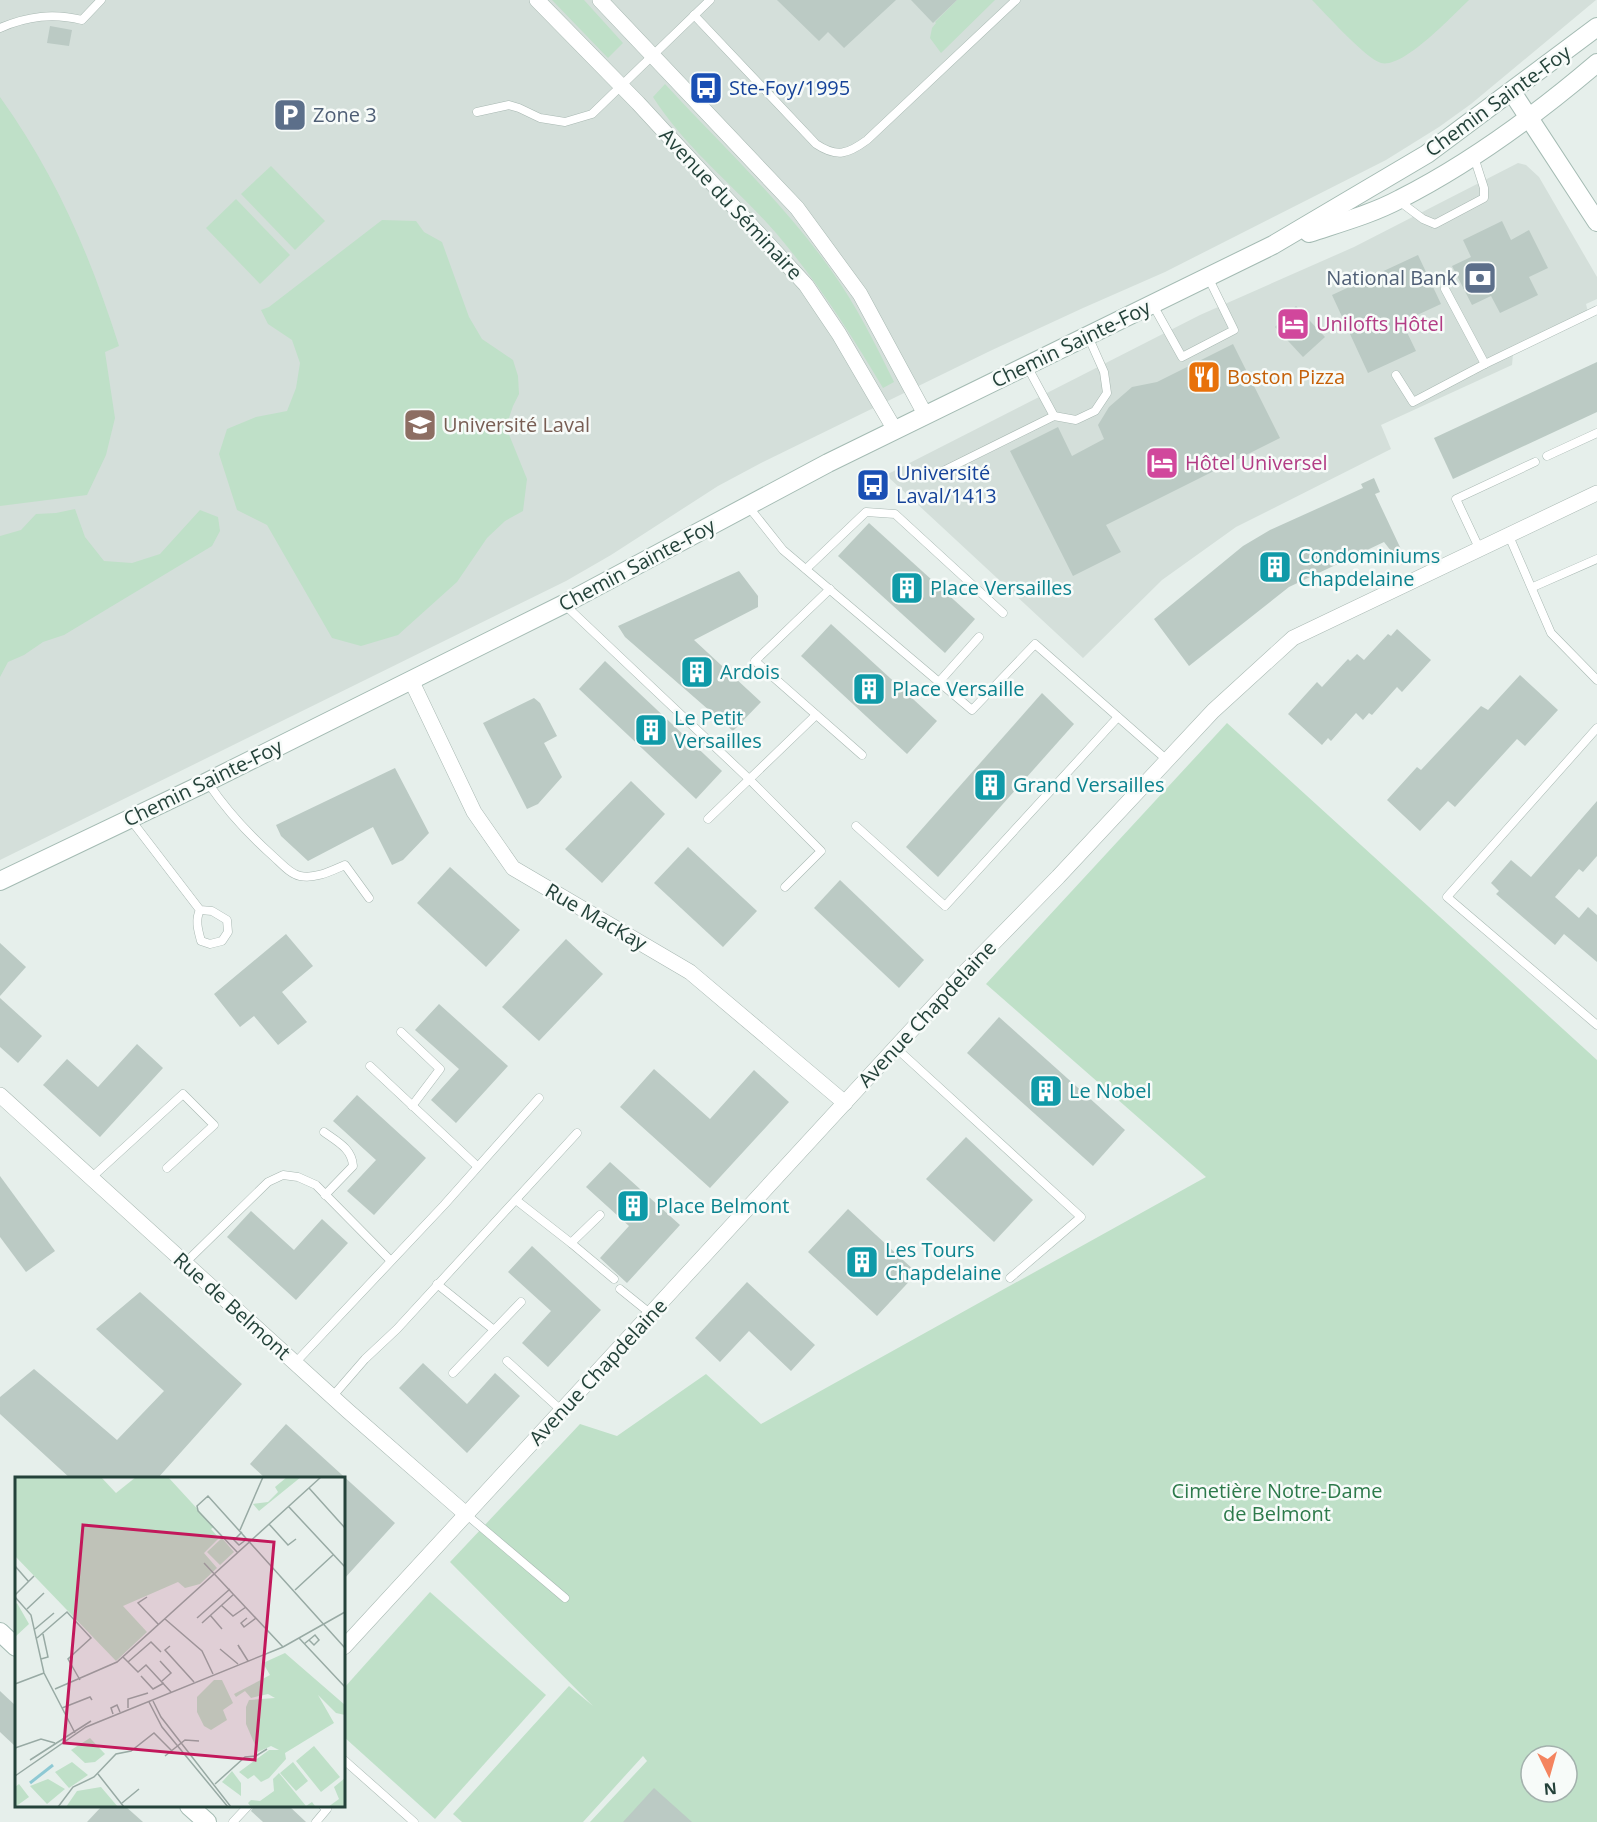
<svg xmlns="http://www.w3.org/2000/svg" width="1597" height="1822" font-family="'Open Sans',sans-serif">
<style>
.built{fill:#d4dfda}
.green{fill:#bfe0c8;fill-rule:evenodd}
.building{fill:#bbcac4}
.lines{fill:none;stroke-linecap:round;stroke-linejoin:round}
.lane-casing{stroke:#a8b8b2;stroke-width:9}
.street-casing{stroke:#a8b8b2;stroke-width:16}
.secondary-casing{stroke:#a4bbb3;stroke-width:20}
.lane{stroke:#fff;stroke-width:8}
.street{stroke:#fff;stroke-width:15}
.secondary{stroke:#fff;stroke-width:18}
.labels{text-anchor:middle;stroke-width:5;stroke-linejoin:round;paint-order:stroke}
.transit-label{font-size:20px;fill:#164399;stroke:#f7fbf9;text-anchor:start}
.street-label{font-size:20px;fill:#24423a;stroke:#f7fbf9}
.service-label{font-size:20px;fill:#4e5e75;stroke:#f7fbf9;text-anchor:start}
.hotel-label{font-size:20px;fill:#b23c85;stroke:#f7fbf9;text-anchor:start}
.food-label{font-size:20px;fill:#c56008;stroke:#f7fbf9;text-anchor:start}
.education-label{font-size:20px;fill:#785e54;stroke:#f7fbf9;text-anchor:start}
.culture-label{font-size:20px;fill:#0d838f;stroke:#f7fbf9;text-anchor:start}
.park-label{font-size:20px;fill:#2d7a4b;stroke:#f7fbf9}
.inset-river{fill:none;stroke:#8ec9d4;stroke-width:3}
.inset-road{fill:none;stroke:#98aaa4;stroke-width:1.5}
.view{fill:#c2185b;fill-opacity:0.15;stroke:#c2185b;stroke-width:3}
.inset-edge{fill:none;stroke:#24423a;stroke-width:3}
</style>
<rect width="100%" height="100%" fill="#e6efeb"/>
<!-- built -->
<g class="built">
<polygon points="0,0 1596,0 1471,104 1439,127 1386,160 1165,272 1083,308 990,351 761,463 718,486 611,555 566,581 0,860"/>
<polygon points="1518,163 1526,165 1539,177 1597,277 1597,299 1586,304 1589,317 1513,354 1512,365 1381,425 1391,449 1236,527 1162,580 1083,658 886,475 1200,315 1354,247"/>
</g>
<!-- green -->
<g class="green">
<polygon points="552,0 584,0 623,43 608,58"/>
<polygon points="957,0 995,0 941,53 930,38 932,28 936,23 935,22"/>
<path d="M1312,0h157c-17,16 -66,69 -88,63 -16,-5 -56,-50 -69,-63z"/>
<path d="M665,84c56,61 118,118 166,186 25,35 44,73 63,112l-11,6c-32,-54 -66,-107 -107,-155 -40,-46 -90,-84 -123,-136z"/>
<path d="M0,97c56,78 90,158 119,249l-14,6 10,66 -9,37 -19,40 -87,11z"/>
<polygon points="271,166 325,221 295,250 241,194"/>
<polygon points="236,199 290,255 260,284 206,228"/>
<polygon points="382,220 416,221 424,232 442,242 469,317 482,339 513,360 518,376 519,394 513,406 506,427 527,479 523,511 505,521 487,538 457,582 398,635 361,646 332,638 267,525 237,510 219,454 227,429 256,417 287,411 296,388 300,363 292,340 268,324 261,310 269,307"/>
<polygon points="75,509 85,537 104,561 132,563 160,554 200,510 218,517 220,531 212,546 64,635 43,642 24,655 8,662 0,677 0,536 21,530 36,514 56,513"/>
<path d="M1227,723l370,337v762h-1007l57,-61 -4,-5 -60,66h-121l-9,-8 116,-128 24,20 -143,-144 130,-138 37,12 89,-62 55,50 445,-247 -220,-193zM1531,1756h36v36h-36z"/>
<polygon points="430,1592 546,1695 435,1819 344,1737 344,1688"/>
</g>
<!-- building -->
<g class="building">
<polygon points="777,0 896,0 844,48 828,32 819,41"/>
<polygon points="911,0 957,0 933,23"/>
<polygon points="50,26 72,30 69,46 47,43"/>
<polygon points="1502,221 1511,240 1529,230 1548,268 1529,277 1538,295 1500,313 1491,296 1472,305 1452,266 1471,257 1463,240"/>
<polygon points="1418,255 1441,304 1402,322 1416,351 1368,373 1332,295"/>
<polygon points="1296,306 1325,337 1303,357 1275,327"/>
<polygon points="1233,344 1280,438 1106,525 1121,552 1073,576 1010,451 1058,427 1072,456 1104,439 1098,425 1109,407 1132,387 1157,382"/>
<polygon points="1597,362 1597,412 1453,479 1434,438"/>
<polygon points="1374,478 1380,492 1375,494 1407,562 1402,565 1384,542 1289,587 1189,666 1154,619 1243,546 1270,530 1363,488 1361,484"/>
<polygon points="869,523 975,619 945,653 838,556"/>
<polygon points="739,571 758,596 758,607 694,640 761,702 733,731 625,637 618,626"/>
<polygon points="831,624 937,721 907,754 801,656"/>
<polygon points="1397,629 1431,660 1402,692 1397,687 1372,715 1369,713 1363,720 1356,713 1331,741 1328,738 1322,745 1288,714 1317,682 1322,687 1348,659 1350,661 1357,654 1364,660 1388,634 1391,636"/>
<polygon points="605,661 722,771 696,799 579,689"/>
<polygon points="1520,675 1558,710 1525,746 1517,739 1455,807 1448,801 1420,831 1387,800 1417,767 1421,770 1481,706 1488,710"/>
<polygon points="1042,693 1074,724 938,877 906,847"/>
<polygon points="534,698 540,703 557,736 544,743 562,777 538,804 527,809 483,723"/>
<polygon points="395,768 429,833 403,860 392,865 373,827 308,861 281,836 276,825"/>
<polygon points="631,781 665,814 602,883 565,849"/>
<polygon points="1597,801 1597,856 1583,872 1579,869 1555,897 1579,918 1588,907 1597,915 1597,962 1564,934 1555,945 1496,894 1499,891 1491,883 1511,860 1531,877"/>
<polygon points="688,847 757,911 723,947 654,883"/>
<polygon points="450,867 520,930 486,967 417,903"/>
<polygon points="840,880 924,960 899,988 814,908"/>
<polygon points="286,934 313,966 282,992 307,1022 278,1045 254,1016 240,1027 214,994"/>
<polygon points="566,939 603,974 539,1041 502,1007"/>
<polygon points="0,943 26,967 0,996"/>
<polygon points="0,998 42,1036 18,1063 0,1047"/>
<polygon points="439,1004 508,1066 456,1123 431,1100 459,1069 415,1030"/>
<polygon points="999,1017 1125,1130 1093,1166 967,1053"/>
<polygon points="137,1044 163,1068 100,1137 43,1085 67,1059 98,1087"/>
<polygon points="654,1069 710,1119 754,1070 789,1102 710,1188 620,1107"/>
<polygon points="357,1095 426,1158 374,1215 347,1191 376,1160 333,1121"/>
<polygon points="966,1137 1033,1200 994,1242 926,1179"/>
<polygon points="610,1162 680,1225 627,1283 600,1258 629,1226 586,1187"/>
<polygon points="0,1176 55,1251 26,1272 0,1237"/>
<polygon points="848,1209 917,1273 877,1316 808,1252"/>
<polygon points="251,1211 294,1250 322,1219 348,1243 296,1300 227,1237"/>
<polygon points="532,1246 601,1310 548,1367 522,1343 551,1311 508,1272"/>
<polygon points="747,1282 815,1345 791,1371 749,1331 720,1362 695,1338"/>
<polygon points="140,1292 242,1384 157,1479 71,1479 0,1414 0,1397 34,1369 117,1440 164,1391 96,1329"/>
<polygon points="423,1363 467,1404 495,1373 520,1396 467,1453 399,1388"/>
<polygon points="286,1424 395,1523 344,1579 344,1479 266,1479 250,1464"/>
<polygon points="0,1691 16,1706 16,1747 0,1732"/>
<polygon points="654,1788 692,1822 623,1822"/>
<polygon points="102,1806 125,1806 143,1822 87,1822"/>
<polygon points="254,1806 289,1806 306,1822 263,1822 251,1811"/>
</g>
<g class="lines">
<!-- lane casing -->
<g class="lane-casing">
<g id="lane">
<path d="M694,15l122,129c21,14 32,10 51,-4l149,-140"/>
<path d="M0,28c28,-12 53,-15 82,-8l19,-20"/>
<polyline points="477,112 509,105 519,108 540,118 565,122 592,114 710,0"/>
<polyline points="1399,201 1423,219 1435,224 1484,198 1484,188 1474,157"/>
<polyline points="1445,289 1485,364"/>
<polyline points="1153,305 1182,357 1234,330 1208,277"/>
<polyline points="1027,366 1054,416"/>
<polyline points="1396,375 1413,402 1485,364 1597,310"/>
<polyline points="1547,456 1597,433"/>
<polyline points="933,476 1054,416 1076,420 1095,411 1107,393 1104,372 1088,336"/>
<polyline points="748,506 783,550 972,710 1035,644 1167,760"/>
<polyline points="1509,536 1551,633 1597,680"/>
<polyline points="1480,550 1456,499 1535,462"/>
<polyline points="806,569 866,512 895,514 1003,613"/>
<polyline points="1533,587 1597,559"/>
<polyline points="830,589 755,661 862,755"/>
<polyline points="565,605 749,779 821,851 785,887"/>
<polyline points="939,682 979,637"/>
<polyline points="1597,728 1447,897 1597,1025"/>
<path d="M208,783c19,28 40,51 66,74 7,6 16,17 26,19 16,3 31,-5 45,-11l24,33"/>
<polyline points="708,819 816,715"/>
<path d="M131,820l69,90c-5,10 -2,20 1,31l9,3 12,-3 6,-9 -1,-12 -15,-9 -12,-1"/>
<polyline points="856,826 945,906 1118,717"/>
<polyline points="401,1032 440,1069 412,1106"/>
<polyline points="896,1048 1081,1217 1010,1278"/>
<polyline points="370,1066 477,1166"/>
<path d="M324,1132c14,10 28,17 29,34l-28,29"/>
<polyline points="91,1178 183,1094 214,1125 167,1168"/>
<polyline points="516,1200 571,1243 600,1215"/>
<polyline points="571,1243 614,1279"/>
<polyline points="185,1263 268,1182 283,1175 298,1177 316,1185 390,1260"/>
<polyline points="437,1284 494,1330 453,1373"/>
<polyline points="620,1289 651,1314"/>
<polyline points="494,1330 521,1302"/>
<polyline points="507,1361 562,1411"/>
<polyline points="295,1363 444,1205 539,1098"/>
<polyline points="332,1397 365,1359 397,1329 577,1133"/>
<polyline points="467,1515 565,1598"/>
<polyline points="344,1760 414,1822"/>
<polyline points="233,1822 248,1806"/>
<polyline points="316,1822 327,1809 323,1806"/>
</g>
</g>
<!-- street casing -->
<g class="street-casing">
<g id="street">
<polyline points="537,0 638,103 806,285 839,334 895,430"/>
<polyline points="600,0 797,208 860,294 926,416"/>
<polyline points="411,680 474,812 513,868 690,972 845,1103"/>
<polyline points="0,1095 348,1411 467,1515"/>
<polyline points="344,1647 965,972 1058,877 1213,711 1293,638 1597,493"/>
</g>
</g>
<!-- secondary casing -->
<g class="secondary-casing">
<g id="secondary">
<polyline points="1512,92 1597,222"/>
<path d="M1309,233c30,-10 63,-19 91,-34 71,-36 136,-84 197,-136"/>
<polyline points="0,881 207,782 564,604 828,463 1273,245 1427,154 1597,27"/>
<polyline points="0,1632 16,1647"/>
<polyline points="189,1806 207,1822"/>
</g>
</g>
<!-- lane -->
<use href="#lane" class="lane"/>
<!-- street -->
<use href="#street" class="street"/>
<!-- secondary -->
<use href="#secondary" class="secondary"/>
</g>
<!-- icons -->
<defs>
<g id="bus-square" transform="scale(1.725)"><rect x="-9" y="-9" width="18" height="18" rx="4" fill="#1a4fb4" stroke="#f7fbf9"/><path d="M-5-6H5V4H4V6H2V4H-2V6H-4V4H-5ZM-3.5-4V0h7V-4ZM-3.5 1.2v1.5H-2V1.2ZM2 1.2v1.5H3.5V1.2Z" fill="#fff"/></g>
<g id="parking-square" transform="scale(1.725)"><rect x="-9" y="-9" width="18" height="18" rx="4" fill="#5c6f8a" stroke="#f7fbf9"/><path d="M-3.5-5.5H1a3.5 3.5 0 0 1 0 7H-1V5.5H-3.5ZM-1-3.4V-.6H.8a1.4 1.4 0 0 0 0-2.8Z" fill="#fff"/></g>
<g id="bank-square" transform="scale(1.725)"><rect x="-9" y="-9" width="18" height="18" rx="4" fill="#5c6f8a" stroke="#f7fbf9"/><path d="M-6-4H6V4H-6ZM0-2.3a2.3 2.3 0 1 0 0 4.6a2.3 2.3 0 1 0 0-4.6Z" fill="#fff"/></g>
<g id="hotel-square" transform="scale(1.725)"><rect x="-9" y="-9" width="18" height="18" rx="4" fill="#d1479c" stroke="#f7fbf9"/><path d="M-6-4.5h1.5V1H6V5H4.5V3h-9V5H-6ZM-4 0a1.8 1.8 0 1 1 3.6 0ZM.5 0V-2.5h3Q6-2.5 6 0Z" fill="#fff"/></g>
<g id="restaurant-square" transform="scale(1.725)"><rect x="-9" y="-9" width="18" height="18" rx="4" fill="#e8710a" stroke="#f7fbf9"/><path d="M-5-6h1v4h1v-4h1v4h1v-4h1v5L-1.5 .5V6h-2V.5L-5-1ZM5-6V6H3V1.5H1.5Q1.5-4 5-6Z" fill="#fff"/></g>
<g id="university-square" transform="scale(1.725)"><rect x="-9" y="-9" width="18" height="18" rx="4" fill="#8d6e63" stroke="#f7fbf9"/><path d="M0-5L7-2L0 1L-7-2ZM-4 1L0 2.5L4 1V4Q0 6-4 4Z" fill="#fff"/></g>
<g id="building-square" transform="scale(1.725)"><rect x="-9" y="-9" width="18" height="18" rx="4" fill="#0f9aa8" stroke="#f7fbf9"/><path d="M-4-6H4V6H1V3H-1V6H-4ZM-2.5-4.3h1.7v1.8h-1.7ZM.8-4.3h1.7v1.8H.8ZM-2.5-1h1.7V.8h-1.7ZM.8-1h1.7V.8H.8Z" fill="#fff"/></g>
</defs>
<g fill-rule="evenodd">
<use href="#bus-square" x="706" y="88"/>
<use href="#parking-square" x="290" y="115"/>
<use href="#bank-square" x="1480" y="278"/>
<use href="#hotel-square" x="1293" y="324"/>
<use href="#restaurant-square" x="1204" y="377"/>
<use href="#university-square" x="420" y="425"/>
<use href="#hotel-square" x="1162" y="463"/>
<use href="#bus-square" x="873" y="485"/>
<use href="#building-square" x="1275" y="567"/>
<use href="#building-square" x="907" y="588"/>
<use href="#building-square" x="697" y="672"/>
<use href="#building-square" x="869" y="689"/>
<use href="#building-square" x="651" y="730"/>
<use href="#building-square" x="990" y="785"/>
<use href="#building-square" x="1046" y="1091"/>
<use href="#building-square" x="633" y="1206"/>
<use href="#building-square" x="862" y="1262"/>
</g>
<g class="labels">
<!-- transit labels -->
<g class="transit-label">
<text x="729" y="95">Ste-Foy/1995</text>
<text x="896" y="480">Université<tspan x="896" dy="23">Laval/1413</tspan></text>
</g>
<!-- street labels -->
<g class="street-label">
<text transform="translate(1498 101) rotate(-36)" y="7">Chemin Sainte-Foy</text>
<text transform="translate(731 204) rotate(47)" y="7">Avenue du Séminaire</text>
<text transform="translate(1071 344) rotate(-26)" y="7">Chemin Sainte-Foy</text>
<text transform="translate(637 565) rotate(-28)" y="7">Chemin Sainte-Foy</text>
<text transform="translate(203 783) rotate(-26)" y="7">Chemin Sainte-Foy</text>
<text transform="translate(596 917) rotate(30)" y="7">Rue MacKay</text>
<text transform="translate(927 1014) rotate(-47)" y="7">Avenue Chapdelaine</text>
<text transform="translate(232 1306) rotate(42)" y="7">Rue de Belmont</text>
<text transform="translate(598 1372) rotate(-47)" y="7">Avenue Chapdelaine</text>
</g>
<!-- service labels -->
<g class="service-label">
<text x="313" y="122">Zone 3</text>
<text x="1457" y="285" text-anchor="end">National Bank</text>
</g>
<!-- hotel labels -->
<g class="hotel-label">
<text x="1316" y="331">Unilofts Hôtel</text>
<text x="1185" y="470">Hôtel Universel</text>
</g>
<!-- food labels -->
<g class="food-label">
<text x="1227" y="384">Boston Pizza</text>
</g>
<!-- education labels -->
<g class="education-label">
<text x="443" y="432">Université Laval</text>
</g>
<!-- culture labels -->
<g class="culture-label">
<text x="1298" y="563">Condominiums<tspan x="1298" dy="23">Chapdelaine</tspan></text>
<text x="930" y="595">Place Versailles</text>
<text x="720" y="679">Ardois</text>
<text x="892" y="696">Place Versaille</text>
<text x="674" y="725">Le Petit<tspan x="674" dy="23">Versailles</tspan></text>
<text x="1013" y="792">Grand Versailles</text>
<text x="1069" y="1098">Le Nobel</text>
<text x="656" y="1213">Place Belmont</text>
<text x="885" y="1257">Les Tours<tspan x="885" dy="23">Chapdelaine</tspan></text>
</g>
<!-- park labels -->
<g class="park-label">
<text x="1277" y="1498">Cimetière Notre-Dame<tspan x="1277" dy="23">de Belmont</tspan></text>
</g>
</g>
<!-- overview -->
<g transform="translate(15 1477)">
<rect width="330" height="330" fill="#e6efeb"/>
<path d="M0,0h86l15,16 20,-16h32l46,50 -3,2 8,9 -15,15 13,15 -17,16 -15,4 -7,-6 -55,24 24,26 -31,29 -101,-105zM272,0h14l-42,34 -6,-7 15,-2 10,-10 -3,-5zM207,61l12,14 -14,13 -13,-13zM2,126l12,21 -14,13v-32zM270,176l60,52v10l-9,-2 -18,-18 16,28 -49,30 1,6 -17,19 -8,4 -7,-7 -6,4 -9,-7 30,-22h10l-8,-4 -13,6 -12,-28v-17l3,-7 26,-2 -7,-4 -17,4 -6,-7 -9,6 -2,-3 36,-19 -7,-12zM199,203h8l11,23 -10,7 4,10 -16,10 -7,-4 -7,-14v-15zM75,261l15,16 -10,8 -10,1 -14,-13zM299,269l26,31 -19,15 -25,-31zM57,285l16,13 -19,13 -14,-16zM278,285l15,19 -12,10 -16,-18zM217,294l9,12v13l-19,-14zM264,296l27,33 6,-4 3,4 -64,1 -3,-4 3,-3 9,1 14,-10 -1,-12zM330,301v29h-17l11,-8 -5,-12zM33,302l17,10 -18,15 -17,-18zM4,307l10,13 -14,10v-20zM86,310l17,20h-52l11,-16z" fill="#bfe0c8"/>
<path class="inset-river" d="M15,306l23,-18"/>
<path class="inset-road" d="M294,11l36,40M274,30l56,60M254,47l19,21 8,-6M225,53l23,-53M227,55l-8,8 5,5 8,-6M223,76l-40,-42 -1,-5 11,-10 137,152M189,86l79,84M0,89l14,16M280,113l38,-35M0,118l19,-19M0,120l16,18 13,58 31,60M132,120l-9,6 21,22M206,128l12,11 13,-9M12,132l17,-16M195,138l12,14M182,141l33,-29M232,141l-6,5 3,4 12,-9M150,142l37,32 11,23M187,146l32,-29M20,152l19,-16M22,161l30,-26 24,26 -23,21 12,21M284,161l46,49M289,167l5,-4 5,5 5,-5 -4,-5 -6,5M155,169l-5,4 29,32M205,172l18,15M225,172l-2,-4 10,16M108,180l15,15 8,-7 25,27M26,182l7,-2 -5,-23M145,184l11,12 -9,8M113,185l23,-20 10,10M126,199l12,13 11,-6M0,207l29,-11M40,212l62,-27 204,-185M138,224l8,16 70,90M134,225l13,25 66,80M47,231l28,-11 2,3M113,231v-9l20,-6M98,237l-2,-6 6,-3 3,7M0,271l26,-9 14,4M150,279l20,-16 14,1M15,283l61,-39M83,297l26,33M0,299l71,-49 197,-80 62,-35M200,307l30,-27 11,-1 11,-7M107,326l17,-14M43,330l15,-20 21,-10 22,-23 15,-3 23,-18 18,18"/>
<path class="view" d="M68,48l191,17 -19,218 -191,-17z"/>
<rect width="330" height="330" class="inset-edge"/>
</g>
<!-- north arrow -->
<g transform="translate(1549 1774) rotate(175)"><circle r="28" fill="#f7fbf9" stroke="#a3b1ad" stroke-width="1.5"/>
<path d="M0-4.5L10 22L0 15L-10 22Z" fill="#f4845f"/>
<text y="-9" font-size="16" font-weight="bold" text-anchor="middle" fill="#24423a">N</text>
</g>
</svg>
